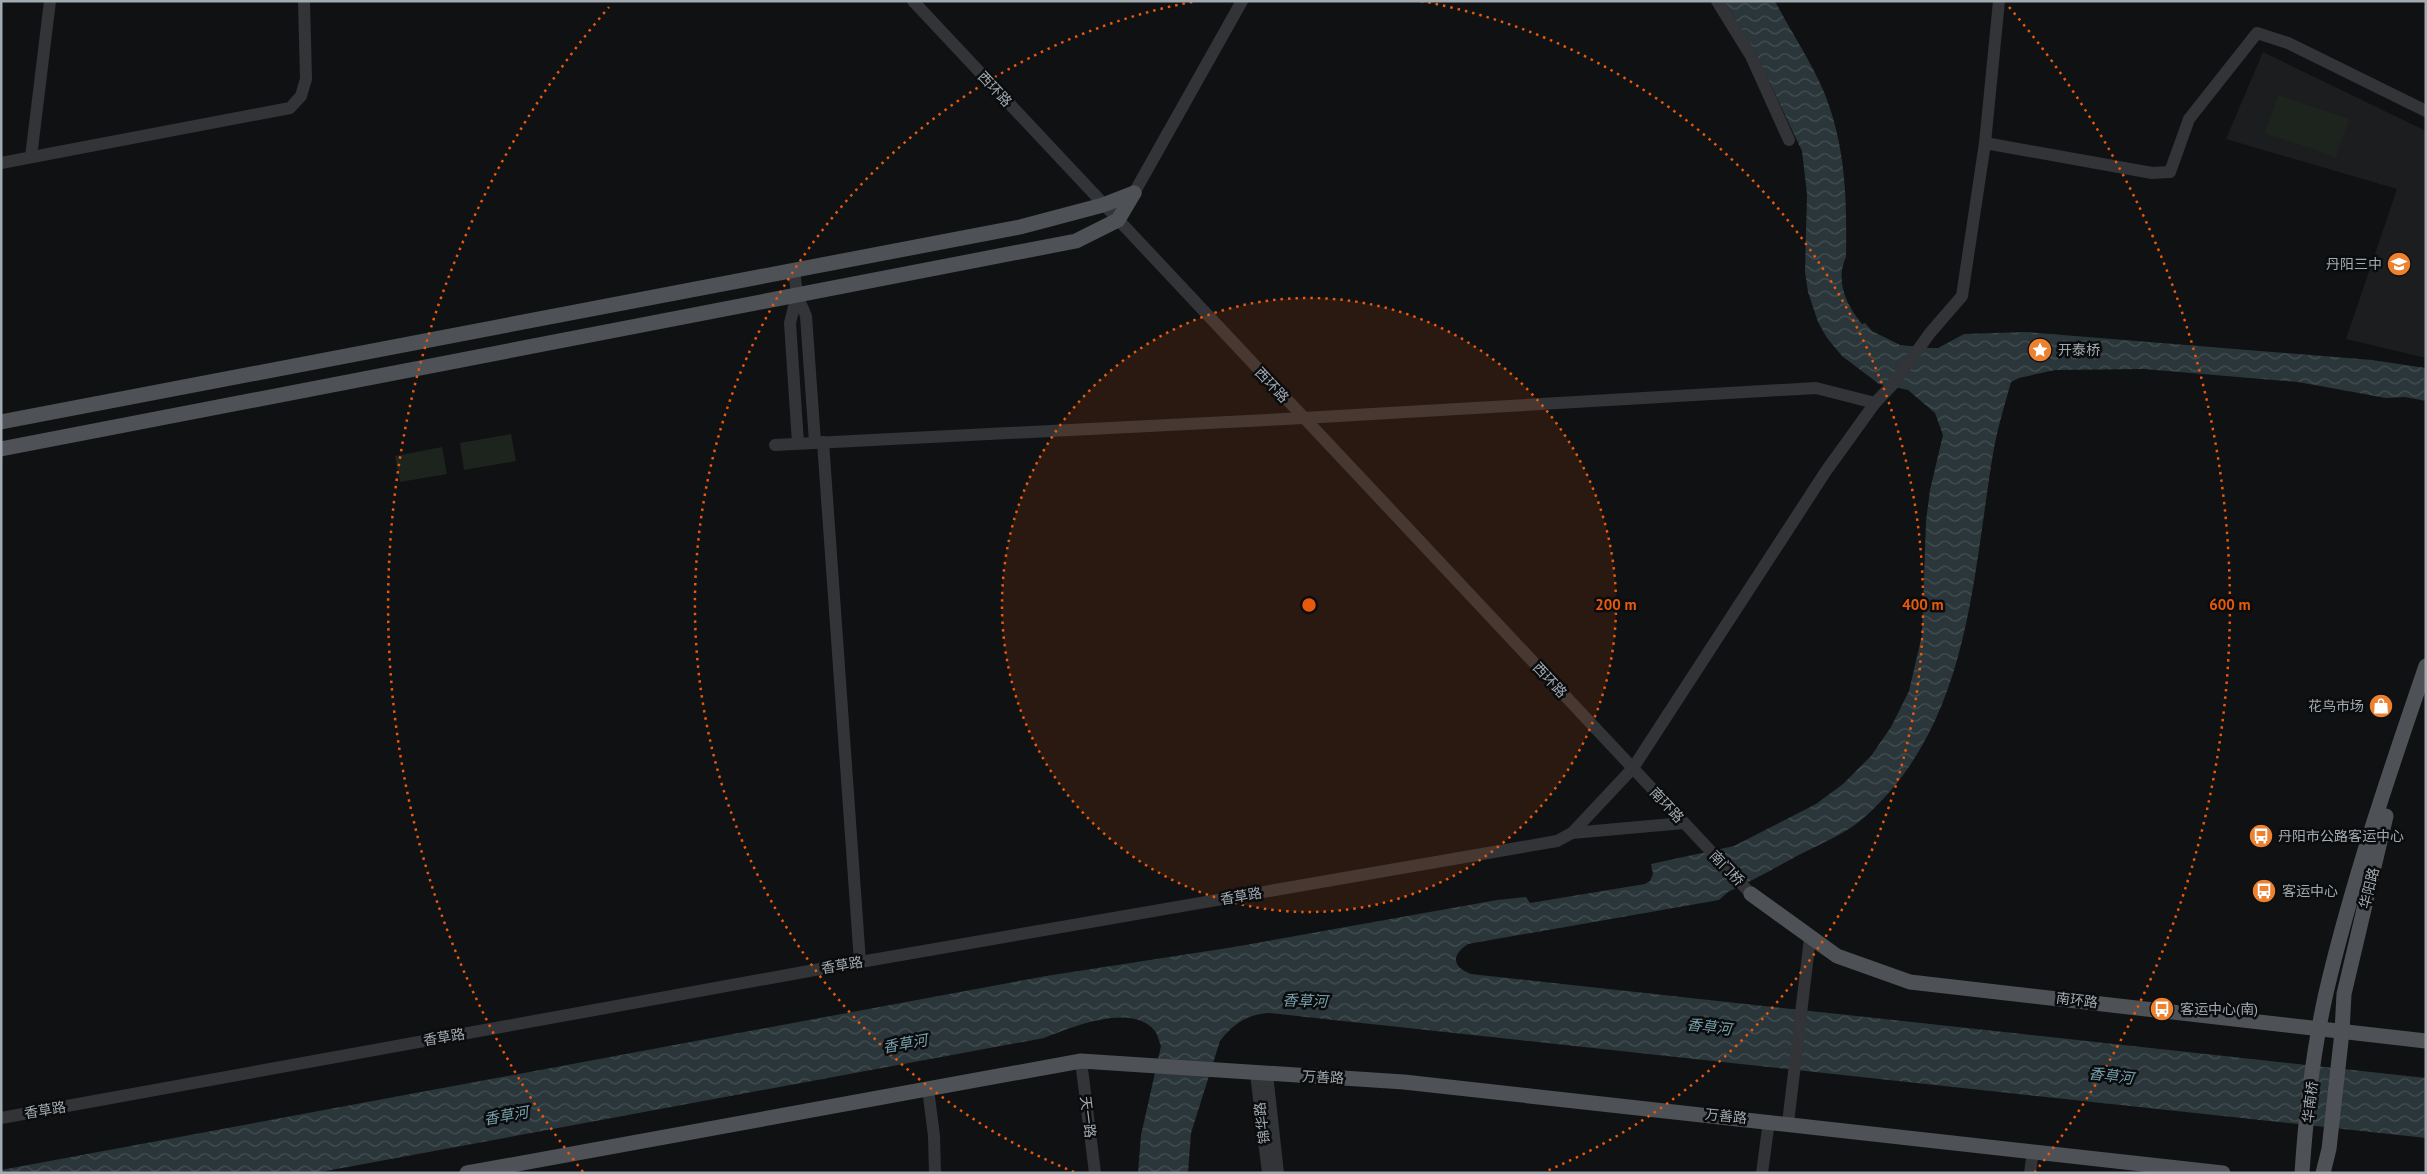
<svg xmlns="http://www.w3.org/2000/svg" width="2427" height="1174" font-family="'PT Sans','Noto Sans SC',sans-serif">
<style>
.built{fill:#1c1d1f}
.grass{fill:#1d241d}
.water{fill:url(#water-waves)}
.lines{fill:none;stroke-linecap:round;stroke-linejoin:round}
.minor{stroke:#323437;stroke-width:12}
.major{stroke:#4e5156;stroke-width:15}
.ring{fill:none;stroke:#e8590c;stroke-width:2.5;stroke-dasharray:2.5 5}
.labels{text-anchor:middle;stroke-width:5;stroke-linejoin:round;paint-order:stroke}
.street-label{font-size:14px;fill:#a2abb2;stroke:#0b0c0d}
.poi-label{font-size:14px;fill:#a2abb2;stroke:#0b0c0d;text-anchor:start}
.water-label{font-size:15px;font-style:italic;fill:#79a1ad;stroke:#0b0c0d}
.centre{fill:#e8590c;stroke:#0b0c0d;stroke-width:2.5}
.ring-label{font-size:15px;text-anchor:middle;font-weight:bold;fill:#e8590c;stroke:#0b0c0d;stroke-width:5;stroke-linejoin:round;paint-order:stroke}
</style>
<defs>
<pattern id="water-waves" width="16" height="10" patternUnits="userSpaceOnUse" patternTransform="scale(1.25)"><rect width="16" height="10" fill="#2a363a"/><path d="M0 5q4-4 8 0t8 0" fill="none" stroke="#465054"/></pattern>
</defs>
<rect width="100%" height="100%" fill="#101112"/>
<!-- built -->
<polygon class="built" points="2263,52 2426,131 2426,358 2346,339 2397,189 2226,139"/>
<!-- grass -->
<g class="grass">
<polygon points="2278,95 2349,119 2336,157 2265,133"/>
<polygon points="511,434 516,461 464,470 460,443"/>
<polygon points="442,447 447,474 400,482 395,456"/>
</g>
<!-- water -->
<path class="water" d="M1724,1h51c15,29 37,62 49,91 22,55 23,107 22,165 -11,23 0,48 16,67l3,-1 7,8 28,14 30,3h8l26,-14 62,-2 346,28 54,8v33l-21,-4 -19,1 -88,-16 -154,-13 -89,1 -36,8 -8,4c-6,22 -13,44 -17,66 -22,129 -23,272 -127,367 -20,19 -48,29 -72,42 -22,12 -44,24 -67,35l-9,8 -251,44c-17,11 -16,23 3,30l955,104v60l-1157,-125c-21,1 -36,11 -49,28l-29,92 -3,40h-50l3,-38 20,-89c-2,-4 -3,-11 -6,-15 -23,-29 -83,-4 -111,7l-729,135h-314v-3l1045,-194 188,-29 263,-47 29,-3 4,6 115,-19 5,-3 3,-7 -2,-10 83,-18 82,-42 27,-20 28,-28 20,-29 18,-36 13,-56 4,-114 4,-31 13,-55 -8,-22 -27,-23 -29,-6 -37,-28 -15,-18 -9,-16 -10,-30 -3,-20 2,-78 -5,-43 -46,-97z"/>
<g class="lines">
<!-- minor -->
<g class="minor">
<polyline points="913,1 1751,894"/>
<polyline points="1717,1 1751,56 1789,140"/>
<polyline points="1985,143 2152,173 2170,172 2189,119 2257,33 2288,43 2426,111"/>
<polyline points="31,157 50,1"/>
<polyline points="1,163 290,108 301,96 306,79 304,1"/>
<polyline points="1134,193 1242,1"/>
<polyline points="794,270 797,295 806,316 815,442"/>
<polyline points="797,295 790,323 798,443"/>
<polyline points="823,442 860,962"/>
<polyline points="775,445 1304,418 1816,388 1875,403"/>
<polyline points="1572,833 1633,768 1826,471 1875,403 1894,383 1930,333 1962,296 1985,143 1999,1"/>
<polyline points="1081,1061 1095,1173"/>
<polyline points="1256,1074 1268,1173"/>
<polyline points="1267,1074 1278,1173"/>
<polyline points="928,1089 934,1136 935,1173"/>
<polyline points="1,1118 820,969 1557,841 1572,833 1684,823"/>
<polyline points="1788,1123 1810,938"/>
<polyline points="1762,1173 1769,1121"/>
<polyline points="2030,1173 2033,1151"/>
</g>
<!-- major -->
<g class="major">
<polyline points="1,422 1020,227 1103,205 1134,193"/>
<polyline points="1,449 1076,241 1118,220 1134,193"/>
<polyline points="1751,894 1837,956 1910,982 2426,1041"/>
<polyline points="467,1173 1081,1061 1404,1082 2223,1173"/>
<path d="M2302,1173c4,-60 11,-122 24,-180 26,-111 63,-219 100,-327"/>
<polyline points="2323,1173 2329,1149 2342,1032 2344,994 2386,816"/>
</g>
</g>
<!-- distance rings -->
<circle cx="1309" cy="605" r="307" fill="#e8590c" fill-opacity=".12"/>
<g class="ring">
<circle cx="1309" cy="605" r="307"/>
<path d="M1074 1172A614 614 0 0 1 1197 1M1421 1A614 614 0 0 1 1544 1172"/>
<path d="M583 1172A921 921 0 0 1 609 7M2009 7A921 921 0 0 1 2035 1172"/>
</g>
<!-- icons -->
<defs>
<g id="school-disc" transform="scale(1.25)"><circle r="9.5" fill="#ec812f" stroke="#0b0c0d"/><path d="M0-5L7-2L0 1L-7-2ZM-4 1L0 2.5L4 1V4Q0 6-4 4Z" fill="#fff"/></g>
<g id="sight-disc" transform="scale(1.25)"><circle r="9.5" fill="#ec812f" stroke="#0b0c0d"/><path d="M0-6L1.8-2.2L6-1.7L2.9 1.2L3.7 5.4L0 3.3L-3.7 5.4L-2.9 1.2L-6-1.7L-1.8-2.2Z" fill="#fff"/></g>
<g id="shop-disc" transform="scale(1.25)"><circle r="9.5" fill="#ec812f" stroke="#0b0c0d"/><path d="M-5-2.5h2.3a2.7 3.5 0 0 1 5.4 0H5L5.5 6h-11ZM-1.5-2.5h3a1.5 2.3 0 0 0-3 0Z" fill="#fff"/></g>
<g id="bus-disc" transform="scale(1.25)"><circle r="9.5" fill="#ec812f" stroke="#0b0c0d"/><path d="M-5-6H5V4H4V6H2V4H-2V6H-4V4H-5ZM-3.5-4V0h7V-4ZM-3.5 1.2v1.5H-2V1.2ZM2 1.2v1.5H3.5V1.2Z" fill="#fff"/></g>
</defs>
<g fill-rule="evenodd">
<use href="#school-disc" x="2399" y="264"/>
<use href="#sight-disc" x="2040" y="350"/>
<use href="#shop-disc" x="2381" y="706"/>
<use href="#bus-disc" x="2261" y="836"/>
<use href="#bus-disc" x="2264" y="891"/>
<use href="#bus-disc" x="2162" y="1009"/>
</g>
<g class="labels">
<!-- street labels -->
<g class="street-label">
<text transform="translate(995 89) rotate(47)" y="5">西环路</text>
<text transform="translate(1272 385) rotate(47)" y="5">西环路</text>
<text transform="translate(1550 680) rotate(47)" y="5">西环路</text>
<text transform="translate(1667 805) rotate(47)" y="5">南环路</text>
<text transform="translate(1727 868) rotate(46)" y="5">南门桥</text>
<text transform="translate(2369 888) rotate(-76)" y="5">华阳路</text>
<text transform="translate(1241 896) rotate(-10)" y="5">香草路</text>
<text transform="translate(842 965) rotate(-10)" y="5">香草路</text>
<text transform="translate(2077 1000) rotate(7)" y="5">南环路</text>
<text transform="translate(444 1037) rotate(-10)" y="5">香草路</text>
<text transform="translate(1323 1077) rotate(3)" y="5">万善路</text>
<text transform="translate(2310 1102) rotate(-83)" y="5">华南桥</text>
<text transform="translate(45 1110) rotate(-10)" y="5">香草路</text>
<text transform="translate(1726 1116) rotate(6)" y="5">万善路</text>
<text transform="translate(1088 1117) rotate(83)" y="5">天一路</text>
<text transform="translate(1262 1123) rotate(-97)" y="5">锦华路</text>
</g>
<!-- poi labels -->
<g class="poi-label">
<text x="2382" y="269" text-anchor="end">丹阳三中</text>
<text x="2058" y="355">开泰桥</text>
<text x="2364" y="711" text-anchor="end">花鸟市场</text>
<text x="2278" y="841">丹阳市公路客运中心</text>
<text x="2282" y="896">客运中心</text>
<text x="2180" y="1014">客运中心(南)</text>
</g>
<!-- water labels -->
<g class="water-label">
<text transform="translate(1305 1001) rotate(2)" y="5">香草河</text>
<text transform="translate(1709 1027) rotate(7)" y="5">香草河</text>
<text transform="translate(905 1044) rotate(-10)" y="5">香草河</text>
<text transform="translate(2111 1076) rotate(7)" y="5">香草河</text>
<text transform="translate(506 1116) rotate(-10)" y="5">香草河</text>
</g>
</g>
<circle cx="1309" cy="605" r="8" class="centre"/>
<g class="ring-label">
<text x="1616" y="610">200 m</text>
<text x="1923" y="610">400 m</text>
<text x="2230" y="610">600 m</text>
</g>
<!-- border -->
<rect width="2427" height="1174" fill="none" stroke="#a2abb2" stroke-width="5"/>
</svg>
